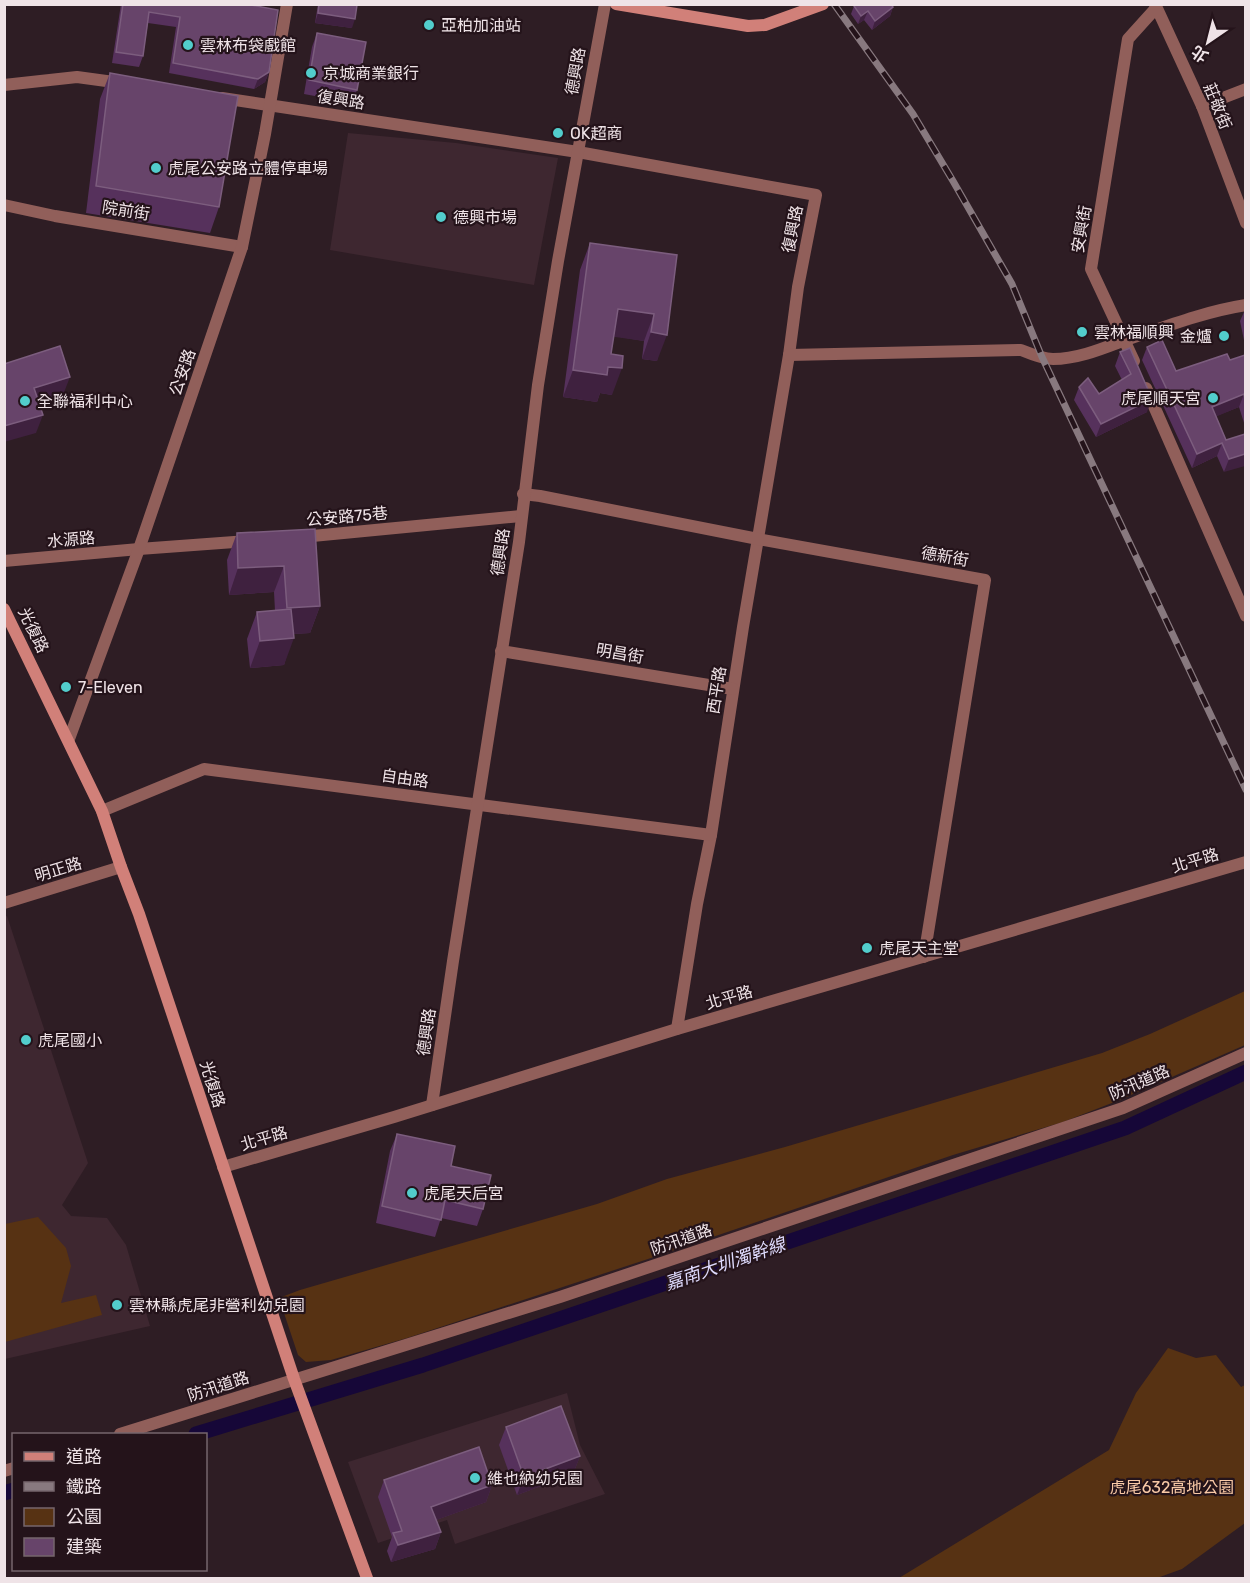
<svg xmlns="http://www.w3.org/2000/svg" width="1250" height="1583" font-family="Rubik,'Noto Sans TC',sans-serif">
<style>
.built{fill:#3e2730}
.green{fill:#573213}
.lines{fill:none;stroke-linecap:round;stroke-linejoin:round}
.canal{stroke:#160738;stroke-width:15}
.street{stroke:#915f5a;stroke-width:12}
.secondary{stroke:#d18079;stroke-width:12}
.rail-casing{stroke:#88797f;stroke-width:7}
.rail{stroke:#24131a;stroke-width:4.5;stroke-dasharray:14;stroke-linecap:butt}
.wall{fill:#56315c}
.shaded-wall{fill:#3f213f}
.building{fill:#67446a;stroke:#7c5d7e;stroke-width:1.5}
.poi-dot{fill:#52cdcc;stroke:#24131a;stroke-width:2}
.labels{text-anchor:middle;stroke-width:4.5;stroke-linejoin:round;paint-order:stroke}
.poi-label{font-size:16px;fill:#efe3e7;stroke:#24131a;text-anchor:start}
.street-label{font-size:16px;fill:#efe3e7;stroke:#24131a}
.park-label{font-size:16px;fill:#f9c9a6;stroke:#24131a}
.water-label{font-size:18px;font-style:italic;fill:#dedafd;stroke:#24131a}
</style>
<rect width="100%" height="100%" fill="#2e1d24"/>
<!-- built -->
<g class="built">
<polygon points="348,133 456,143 558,158 534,285 330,250"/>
<polygon points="7,916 88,1163 62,1205 71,1216 107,1218 126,1245 150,1326 5,1359 4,917"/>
<polygon points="567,1393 580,1445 605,1494 455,1544 447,1520 378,1543 348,1462"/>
</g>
<!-- green -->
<g class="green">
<polygon points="1245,991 1245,1045 1117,1101 1063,1122 953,1155 648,1259 407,1338 331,1360 306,1362 298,1355 279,1298 300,1290 597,1204 667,1179 785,1147 1102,1053 1150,1034"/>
<polygon points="38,1217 66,1248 71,1266 61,1303 96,1295 102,1315 5,1342 5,1224"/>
<polygon points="1168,1348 1196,1358 1216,1355 1241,1387 1245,1385 1245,1523 1182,1569 1157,1578 899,1578 1109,1450 1136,1393"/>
</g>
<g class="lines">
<!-- canal -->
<g class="canal">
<polyline points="196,1434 423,1365 1125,1128 1246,1072"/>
<polyline points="4,1493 14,1490"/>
</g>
<!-- street -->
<g class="street">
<polyline points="1155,4 1202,106 1246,223"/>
<polyline points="4,85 77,77 121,83"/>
<polyline points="222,98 578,152 816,195 798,287 789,355 743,627 711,835 697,904 677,1029"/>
<polyline points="1202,106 1246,89"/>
<polyline points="4,205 55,216 242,247"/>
<path d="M789,355l232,-5c10,4 22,9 32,9 23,0 46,-9 67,-17 42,-14 82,-30 126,-37"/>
<polyline points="1134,361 1091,269 1128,39 1156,8"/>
<polyline points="1146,388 1246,616"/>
<polyline points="523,494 540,496 758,539 985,580 924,957"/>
<polyline points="302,537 521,516"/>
<polyline points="4,561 139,549 248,541"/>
<polyline points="501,651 733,689"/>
<polyline points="69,739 139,549 242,247 265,134 287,4"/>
<polyline points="102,811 204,769 711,835"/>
<polyline points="4,903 121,867"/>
<polyline points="432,1105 453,961 519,542 538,385 558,261 605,4"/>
<polyline points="223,1167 394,1117 677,1029 1246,862"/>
<polyline points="120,1434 560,1297 1123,1108 1246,1053"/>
<polyline points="4,1471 14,1468"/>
</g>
<!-- secondary -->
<g class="secondary">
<polyline points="616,4 748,26 765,25 823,4"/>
<polyline points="4,609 102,811 121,867 139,914 294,1379 367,1578"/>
</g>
<!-- rail casing -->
<g class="rail-casing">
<polyline id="rail" points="834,4 913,114 953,181 1012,284 1042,357 1246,790"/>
</g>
<!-- rail -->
<use href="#rail" class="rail"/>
</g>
<!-- wall -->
<g class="wall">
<polygon points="121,4 246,4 269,72 265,82 254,89 169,73 176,27 148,23 143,56 139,67 112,63"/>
<polygon points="318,4 319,4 352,28 315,23"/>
<polygon points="854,6 893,7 890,16 872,30 864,20 858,24 851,14"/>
<polygon points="317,33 357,90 352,103 304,94 312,47"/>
<polygon points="110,73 219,207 210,233 86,213 100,99"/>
<polygon points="590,243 677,255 657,361 642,359 644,341 614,336 611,354 612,395 600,393 597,402 563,397 580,270"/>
<polygon points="1244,312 1245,312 1245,345 1240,321"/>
<polygon points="1147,347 1176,371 1230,360 1245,355 1245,426 1239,407 1216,416 1226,440 1245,434 1224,472 1217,456 1192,468 1142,360"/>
<polygon points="1130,348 1147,412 1096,437 1074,400 1079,387 1099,394 1122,380 1115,366 1120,352"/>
<polygon points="315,529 320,606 310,633 293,634 284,665 250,668 247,639 257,612 275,611 274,592 229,595 227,560 237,533"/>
<polygon points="397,1134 451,1166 483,1209 477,1226 441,1218 435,1237 376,1223 390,1151"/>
<polygon points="506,1427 580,1456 573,1474 517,1495 499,1445"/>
<polygon points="384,1480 492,1485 486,1502 436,1520 441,1532 435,1549 391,1562 387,1551 392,1537 378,1497"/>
</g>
<!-- shaded-wall -->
<g class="shaded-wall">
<polygon points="893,7 890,16 872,30 875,21"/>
<polygon points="868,11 864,20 858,24 861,16"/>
<polygon points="318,13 355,19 352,28 315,23"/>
<polygon points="269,72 265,82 254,89 258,79"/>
<polygon points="618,309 654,314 644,341 608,336"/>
<polygon points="651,332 667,335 657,361 642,359"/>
<polygon points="608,367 622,368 612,395 600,393 597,402 563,397 573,370"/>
<polygon points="70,377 63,395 28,407 34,388"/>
<polygon points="1244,394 1239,407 1208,420 1212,407"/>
<polygon points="1152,399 1147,412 1096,437 1101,424"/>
<polygon points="43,415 36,433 4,442 4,426"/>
<polygon points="1222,443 1217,456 1192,468 1197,454"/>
<polygon points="1245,454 1245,466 1224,472 1229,459"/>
<polygon points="284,566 274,592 229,595 238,568"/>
<polygon points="320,606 310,633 277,635 287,608"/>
<polygon points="294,638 284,665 250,668 260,641"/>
<polygon points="580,1456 573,1474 517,1495 524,1477"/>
<polygon points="492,1485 486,1502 425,1524 431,1507"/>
<polygon points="441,1532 435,1549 391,1562 398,1545"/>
</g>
<!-- building -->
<g class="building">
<polygon points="123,4 246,4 278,10 269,72 258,79 173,63 180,17 149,12 143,56 116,52"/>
<polygon points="319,4 357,5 355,19 318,13"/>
<polygon points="857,4 891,4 893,7 875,21 868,11 861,16 854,6"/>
<polygon points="317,33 366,42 357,90 309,80"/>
<polygon points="110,73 238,96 219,207 96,186"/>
<polygon points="590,243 677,255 667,335 651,332 654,314 618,309 611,354 623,356 622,368 608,367 607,375 573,370"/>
<polygon points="1162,340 1176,371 1227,354 1230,360 1245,355 1245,398 1244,394 1212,407 1226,440 1245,434 1245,454 1229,459 1222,443 1197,454 1147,347"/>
<polygon points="60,346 70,377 34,388 43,415 4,426 4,364"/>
<polygon points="1130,348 1152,399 1101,424 1079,387 1088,378 1099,394 1131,374 1120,352"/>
<polygon points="315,529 320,606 287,608 284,566 238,568 237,533"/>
<polygon points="291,609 294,638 260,641 257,612"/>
<polygon points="397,1134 455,1146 451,1166 491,1175 483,1209 445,1200 441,1220 382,1206"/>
<polygon points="561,1406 580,1456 524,1477 506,1427"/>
<polygon points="479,1447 492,1485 431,1507 441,1532 398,1545 393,1533 402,1531 384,1480"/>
</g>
<!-- markers -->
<g class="poi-dot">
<circle cx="429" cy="25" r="6"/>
<circle cx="188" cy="45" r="6"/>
<circle cx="311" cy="73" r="6"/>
<circle cx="558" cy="133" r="6"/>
<circle cx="156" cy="168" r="6"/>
<circle cx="441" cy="217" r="6"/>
<circle cx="1082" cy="332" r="6"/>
<circle cx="1224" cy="336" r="6"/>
<circle cx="1213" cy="398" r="6"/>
<circle cx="25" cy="401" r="6"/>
<circle cx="66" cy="687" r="6"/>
<circle cx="867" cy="948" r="6"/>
<circle cx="26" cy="1040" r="6"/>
<circle cx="412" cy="1193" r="6"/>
<circle cx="117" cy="1305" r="6"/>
<circle cx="475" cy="1478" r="6"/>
</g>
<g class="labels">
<!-- poi labels -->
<g class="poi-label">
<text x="441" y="31">亞柏加油站</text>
<text x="200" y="51">雲林布袋戲館</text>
<text x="323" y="79">京城商業銀行</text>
<text x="570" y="139">OK超商</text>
<text x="168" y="174">虎尾公安路立體停車場</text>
<text x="453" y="223">德興市場</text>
<text x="1094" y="338">雲林福順興</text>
<text x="1212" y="342" text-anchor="end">金爐</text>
<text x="1201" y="404" text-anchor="end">虎尾順天宮</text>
<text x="37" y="407">全聯福利中心</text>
<text x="78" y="693">7-Eleven</text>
<text x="879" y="954">虎尾天主堂</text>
<text x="38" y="1046">虎尾國小</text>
<text x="424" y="1199">虎尾天后宮</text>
<text x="129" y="1311">雲林縣虎尾非營利幼兒園</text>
<text x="487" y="1484">維也納幼兒園</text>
</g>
<!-- street labels -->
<g class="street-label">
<text transform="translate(575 71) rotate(-80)" y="6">德興路</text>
<text transform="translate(341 99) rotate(9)" y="6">復興路</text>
<text transform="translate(1218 106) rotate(68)" y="6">莊敬街</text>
<text transform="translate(126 210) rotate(9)" y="6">院前街</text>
<text transform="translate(792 229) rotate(-79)" y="6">復興路</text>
<text transform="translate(1081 229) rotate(-80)" y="6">安興街</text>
<text transform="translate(182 372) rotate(-71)" y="6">公安路</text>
<text transform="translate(347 516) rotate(-5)" y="6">公安路75巷</text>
<text transform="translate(71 539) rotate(-5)" y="6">水源路</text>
<text transform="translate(500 552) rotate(-82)" y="6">德興路</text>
<text transform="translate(945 556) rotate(10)" y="6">德新街</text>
<text transform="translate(34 630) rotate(64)" y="6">光復路</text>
<text transform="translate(620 653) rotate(10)" y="6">明昌街</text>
<text transform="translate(716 690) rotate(-81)" y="6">西平路</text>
<text transform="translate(405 778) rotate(8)" y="6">自由路</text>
<text transform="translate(1195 860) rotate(-17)" y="6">北平路</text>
<text transform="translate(58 869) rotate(-17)" y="6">明正路</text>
<text transform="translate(729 997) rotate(-16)" y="6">北平路</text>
<text transform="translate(426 1032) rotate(-82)" y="6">德興路</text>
<text transform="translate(1139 1082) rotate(-23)" y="6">防汛道路</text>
<text transform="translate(213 1084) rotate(72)" y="6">光復路</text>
<text transform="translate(264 1138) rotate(-16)" y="6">北平路</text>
<text transform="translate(681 1239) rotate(-19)" y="6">防汛道路</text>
<text transform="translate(218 1386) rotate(-18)" y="6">防汛道路</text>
</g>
<!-- park labels -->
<g class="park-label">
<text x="1172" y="1493">虎尾632高地公園</text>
</g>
<!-- water labels -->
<g class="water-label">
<text transform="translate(725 1264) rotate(-19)" y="6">嘉南大圳濁幹線</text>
</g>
</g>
<!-- border -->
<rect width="1250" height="1583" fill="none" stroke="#efe3e7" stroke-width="12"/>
<!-- legend -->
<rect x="12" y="1433" width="195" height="138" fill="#24131a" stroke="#75666c" stroke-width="1.5"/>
<rect x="24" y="1452" width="30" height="9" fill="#d18079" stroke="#75666c" stroke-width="1.5"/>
<text x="66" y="1463" font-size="18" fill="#efe3e7">道路</text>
<rect x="24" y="1482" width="30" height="9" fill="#88797f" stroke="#75666c" stroke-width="1.5"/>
<text x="66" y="1493" font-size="18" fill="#efe3e7">鐵路</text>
<rect x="24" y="1508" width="30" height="18" fill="#573213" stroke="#75666c" stroke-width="1.5"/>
<text x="66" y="1523" font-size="18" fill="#efe3e7">公園</text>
<rect x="24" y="1538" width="30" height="18" fill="#67446a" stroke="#75666c" stroke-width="1.5"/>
<text x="66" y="1553" font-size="18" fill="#efe3e7">建築</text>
<!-- north arrow -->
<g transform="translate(1208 42) rotate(215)" stroke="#24131a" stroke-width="4.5" paint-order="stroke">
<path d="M0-4.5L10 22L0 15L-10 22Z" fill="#efe3e7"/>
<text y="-9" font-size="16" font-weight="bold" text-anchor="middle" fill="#efe3e7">北</text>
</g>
</svg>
